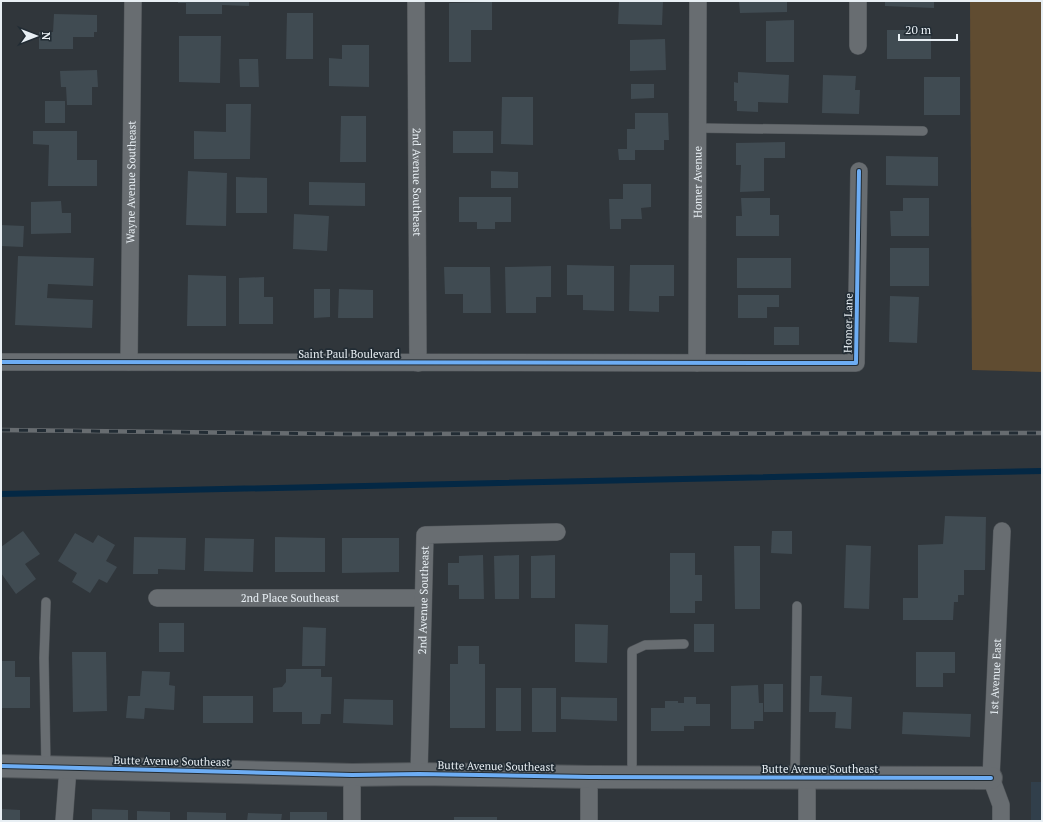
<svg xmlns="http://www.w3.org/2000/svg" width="1043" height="822" font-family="'PT Serif',serif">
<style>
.built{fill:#313f4b}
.green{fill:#604c31}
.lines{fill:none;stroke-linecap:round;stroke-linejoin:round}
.stream{stroke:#042844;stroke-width:6}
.building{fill:#404b52}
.lane-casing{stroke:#4f5458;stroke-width:10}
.street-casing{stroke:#4f5458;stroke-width:18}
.secondary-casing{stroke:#4f5458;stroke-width:24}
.lane{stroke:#686d71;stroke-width:9}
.street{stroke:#686d71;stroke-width:17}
.secondary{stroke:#686d71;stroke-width:22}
.rail-casing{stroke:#676c70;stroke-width:4.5}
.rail{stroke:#222c34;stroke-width:3;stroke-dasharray:9;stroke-linecap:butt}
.cycleway-casing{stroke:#222c34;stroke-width:6}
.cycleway{stroke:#6dadf4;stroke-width:4}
.labels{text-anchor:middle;stroke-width:3.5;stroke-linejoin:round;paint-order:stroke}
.street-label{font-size:11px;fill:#e8eff4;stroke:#222c34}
</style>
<rect width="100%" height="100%" fill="#30363b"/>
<!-- built -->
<rect class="built" x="1031" y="782" width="11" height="39"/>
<!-- green -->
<polygon class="green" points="970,1 1042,1 1042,372 972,370"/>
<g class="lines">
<!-- stream -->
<polyline class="stream" points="1,494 1042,471"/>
</g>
<!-- building -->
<g class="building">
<polygon points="178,1 249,1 249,6 222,5 222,14 186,14 186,3 178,3"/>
<polygon points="619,1 663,1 662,25 618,24"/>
<polygon points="739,1 787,1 787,12 740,13"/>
<polygon points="885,1 934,1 934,8 885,6"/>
<polygon points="492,2 492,30 471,30 471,62 449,62 449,3"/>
<polygon points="287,13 313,13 313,59 286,59"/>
<polygon points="54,14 97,15 97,32 94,32 94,37 73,37 73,49 39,49 39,32 53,32"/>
<polygon points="794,20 794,62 766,62 766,21"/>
<rect x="887" y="30" width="44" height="29"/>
<polygon points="179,36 221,36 220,83 179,82"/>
<polygon points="665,39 666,70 630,71 630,40"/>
<polygon points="342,45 369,45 369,87 329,86 329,58 342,59"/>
<polygon points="239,59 258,59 259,87 240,87"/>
<polygon points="97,70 98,87 92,87 92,105 67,105 66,87 61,87 60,71"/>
<polygon points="738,72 789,75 788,103 758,102 758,112 737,111 737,101 734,101 734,82 738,83"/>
<polygon points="823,75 856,76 855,90 860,90 859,114 822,113"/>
<rect x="924" y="77" width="36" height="38"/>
<polygon points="631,84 654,84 654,98 631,99"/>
<polygon points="502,97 533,97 533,145 501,144"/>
<rect x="45" y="101" width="20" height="22"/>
<polygon points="226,104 251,104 250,159 194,159 194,131 226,132"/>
<polygon points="635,113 668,113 669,140 664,140 664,150 635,150 635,160 619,160 618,149 627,149 627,129 635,129"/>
<polygon points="341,116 366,116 366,162 340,162"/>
<polygon points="33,131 77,131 77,160 97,160 97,186 48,186 49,145 33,144"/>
<rect x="453" y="131" width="40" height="22"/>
<polygon points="785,142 785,158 764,158 764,191 740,192 741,165 736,165 736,143"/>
<polygon points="886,156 938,157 938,186 886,185"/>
<polygon points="188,171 227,173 226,226 186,225"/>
<polygon points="491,171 518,172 518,188 491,188"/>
<polygon points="236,177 267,178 267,213 236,213"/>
<polygon points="309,182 365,183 365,206 309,205"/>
<polygon points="623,184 651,184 651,207 641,208 642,219 621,219 621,229 610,229 609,199 623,199"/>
<polygon points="459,197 511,197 511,222 495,222 495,229 477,229 477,222 459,222"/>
<polygon points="741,198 770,198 770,215 779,215 779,236 736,236 736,216 742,216"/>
<polygon points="903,198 929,198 929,236 891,236 890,211 903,211"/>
<polygon points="61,201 62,213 71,213 71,233 31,234 31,202"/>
<polygon points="294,214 329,216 327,251 293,249"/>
<polygon points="1,225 24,226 23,247 1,246"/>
<rect x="890" y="248" width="39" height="38"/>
<polygon points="18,256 94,258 93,286 48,284 47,298 93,300 92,328 15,325"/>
<rect x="737" y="258" width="54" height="30"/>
<polygon points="567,265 614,266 614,311 583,310 583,295 567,295"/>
<polygon points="630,265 674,265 674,296 659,296 659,312 629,311"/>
<polygon points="551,266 551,297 536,297 536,313 506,313 505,267"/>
<polygon points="444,267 490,267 491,313 463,313 463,294 445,294"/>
<polygon points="188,275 226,276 226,326 187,326"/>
<polygon points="264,277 264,297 273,297 273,324 239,324 239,278"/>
<polygon points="314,289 330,289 330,317 314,318"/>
<polygon points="339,289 373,290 373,318 338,318"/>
<polygon points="738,295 779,295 779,307 767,307 767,318 738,318"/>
<polygon points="890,296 919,297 917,343 889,342"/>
<rect x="774" y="327" width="25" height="18"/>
<polygon points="945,516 986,517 985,570 964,570 964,595 958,595 958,602 954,602 953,620 903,620 903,598 918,598 918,545 943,544"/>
<polygon points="23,531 40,554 25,564 36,579 16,594 1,573 1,547"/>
<polygon points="772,531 792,531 792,554 771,553"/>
<polygon points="75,533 93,543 98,535 115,545 106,561 117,567 107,583 99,579 90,593 72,582 77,573 58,561"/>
<polygon points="134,537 186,538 185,570 158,569 158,574 133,574"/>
<polygon points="275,537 325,538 325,572 275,572"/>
<polygon points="205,538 254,539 253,572 204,571"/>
<polygon points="342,538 399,538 399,572 342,573"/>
<polygon points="846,545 871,546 869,609 844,608"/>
<polygon points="734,546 760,546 760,609 735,609"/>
<polygon points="670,553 695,553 695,575 702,575 702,601 695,601 695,613 670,613"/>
<polygon points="483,555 484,599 459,599 459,585 448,585 448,563 459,563 459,556"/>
<polygon points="519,555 519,599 495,599 494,556"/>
<polygon points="555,555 555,598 531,598 531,556"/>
<rect x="159" y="623" width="25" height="29"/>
<polygon points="575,624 608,625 607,663 575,662"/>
<rect x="694" y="624" width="20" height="28"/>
<polygon points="303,627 326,628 325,666 302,666"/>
<polygon points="458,646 479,646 479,664 485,664 485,728 450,728 450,664 458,664"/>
<polygon points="72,652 106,652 107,711 73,712"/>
<polygon points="916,652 955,652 955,673 943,673 943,687 916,687"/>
<polygon points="1,661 15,661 15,677 30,677 30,708 1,708"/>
<polygon points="286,669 321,669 321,677 332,677 331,714 321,714 320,724 302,724 302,712 273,712 273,688 282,687 286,682"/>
<polygon points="142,671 170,672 169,685 175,686 174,710 145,708 144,719 126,718 128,696 140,696"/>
<polygon points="810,676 822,676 821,695 852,697 851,729 835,728 836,712 809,712"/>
<rect x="764" y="684" width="19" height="28"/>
<polygon points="758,685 759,703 763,703 763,721 754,721 754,729 731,729 731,686"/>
<rect x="496" y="688" width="25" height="43"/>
<rect x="532" y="688" width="24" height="44"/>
<rect x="203" y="696" width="50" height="27"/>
<polygon points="561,697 617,698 617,721 561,719"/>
<polygon points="684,697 696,697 696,704 710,704 710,726 684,726 684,731 651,731 651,708 665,708 665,701 678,701 678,703 684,703"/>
<polygon points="344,699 393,700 393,725 343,723"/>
<polygon points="903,712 971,714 970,737 902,734"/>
<polygon points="1,809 20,810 20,821 1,821"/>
<polygon points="92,809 128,810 128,821 92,821"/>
<polygon points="137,811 170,812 170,821 137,821"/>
<polygon points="187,812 226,813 226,821 187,821"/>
<rect x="290" y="812" width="37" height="9"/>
<polygon points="248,813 282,814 281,821 247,821"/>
<rect x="454" y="817" width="43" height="4"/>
</g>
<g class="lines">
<!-- lane casing -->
<g class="lane-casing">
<g id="lane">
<polyline points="698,128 923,131"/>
<polyline points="46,602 44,658 46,767"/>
<polyline points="632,777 632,651 645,645 684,644"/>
<polyline points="795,778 797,606"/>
</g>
</g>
<!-- street casing -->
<g class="street-casing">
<g id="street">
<path id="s1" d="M416,1l2,362"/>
<polyline points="858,1 858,46"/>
<polyline points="1,362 856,363 859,171"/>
<path id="s2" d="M129,362l4,-361"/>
<path id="s3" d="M697,363l1,-362"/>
<path id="s4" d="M157,598h266"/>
<path id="s5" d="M419,774l6,-239 132,-3"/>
<polyline points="352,775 352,821"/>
<polyline points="64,821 68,768"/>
<polyline points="589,821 589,777"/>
<polyline points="807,821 807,778"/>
<path id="s6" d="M1001,821v-16l-10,-27 11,-247"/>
</g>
</g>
<!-- secondary casing -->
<g class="secondary-casing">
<polyline id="secondary" points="1,766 352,775 419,774 589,777 991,778"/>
</g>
<!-- lane -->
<use href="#lane" class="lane"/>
<!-- street -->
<use href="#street" class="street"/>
<!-- secondary -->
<use href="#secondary" class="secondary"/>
<!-- rail casing -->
<g class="rail-casing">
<polyline id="rail" points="1,430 346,434 1042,433"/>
</g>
<!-- rail -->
<use href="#rail" class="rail"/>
<!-- cycleway casing -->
<g class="cycleway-casing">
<g id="cycleway">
<polyline points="1,362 856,363 859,171"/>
<polyline points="1,766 352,775 419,774 589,777 991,778"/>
</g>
</g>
<!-- cycleway -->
<use href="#cycleway" class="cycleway"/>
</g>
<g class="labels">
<!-- street labels -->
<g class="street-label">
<text dy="4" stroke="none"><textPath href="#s2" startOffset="180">Wayne Avenue Southeast</textPath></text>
<text dy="4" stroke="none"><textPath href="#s1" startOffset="181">2nd Avenue Southeast</textPath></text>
<text dy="4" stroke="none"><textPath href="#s3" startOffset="181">Homer Avenue</textPath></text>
<text transform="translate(848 323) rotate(-89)" y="4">Homer Lane</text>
<text x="349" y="358">Saint Paul Boulevard</text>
<text dy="4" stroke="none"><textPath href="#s4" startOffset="133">2nd Place Southeast</textPath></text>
<text dy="4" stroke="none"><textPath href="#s5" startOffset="174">2nd Avenue Southeast</textPath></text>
<text dy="4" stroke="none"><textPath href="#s6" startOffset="146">1st Avenue East</textPath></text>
<text transform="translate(172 761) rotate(1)" y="4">Butte Avenue Southeast</text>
<text transform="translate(496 766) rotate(1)" y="4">Butte Avenue Southeast</text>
<text x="820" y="773">Butte Avenue Southeast</text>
</g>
</g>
<!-- border -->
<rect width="1043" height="822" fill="none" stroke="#e8eff4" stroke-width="4"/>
<!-- north arrow -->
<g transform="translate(36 36) rotate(90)" stroke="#222c34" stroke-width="3" paint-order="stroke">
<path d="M0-3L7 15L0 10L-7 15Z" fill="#e8eff4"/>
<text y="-6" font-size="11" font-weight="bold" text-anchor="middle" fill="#e8eff4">N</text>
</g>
<!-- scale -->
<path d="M899 34v6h58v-6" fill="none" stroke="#e8eff4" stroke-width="2"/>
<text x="905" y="34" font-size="12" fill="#e8eff4" stroke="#222c34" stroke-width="3" paint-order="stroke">20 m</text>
</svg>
